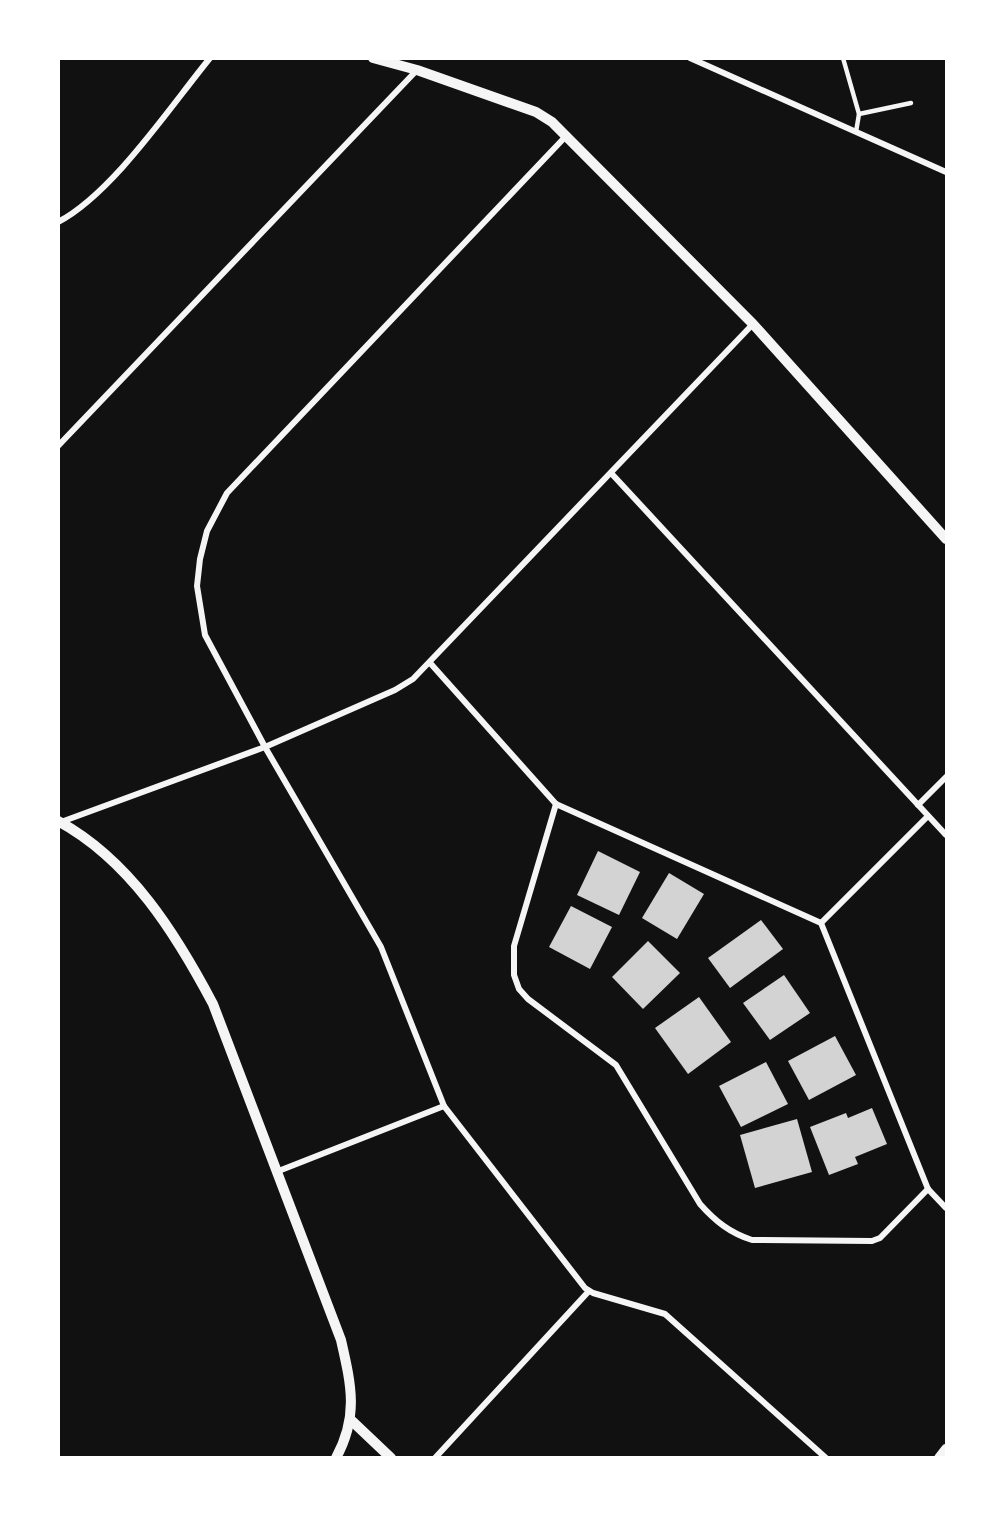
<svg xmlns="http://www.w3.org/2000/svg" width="1005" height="1516" font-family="Montserrat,sans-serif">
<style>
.building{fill:#d3d3d3}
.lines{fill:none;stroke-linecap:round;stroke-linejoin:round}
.service{stroke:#f5f5f5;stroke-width:4.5}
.minor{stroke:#f5f5f5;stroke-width:6}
.tertiary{stroke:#f5f5f5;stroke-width:10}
</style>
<rect width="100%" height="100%" fill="#111"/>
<!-- building -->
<g class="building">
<polygon points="598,851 640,872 619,915 577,895"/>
<polygon points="669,873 704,894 677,939 642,918"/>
<polygon points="571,906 612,927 590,969 549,947"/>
<polygon points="761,920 783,949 730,988 708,958"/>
<polygon points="648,941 680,973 643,1009 612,977"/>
<polygon points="784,975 810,1013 770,1040 743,1003"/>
<polygon points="699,997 731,1042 688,1074 655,1028"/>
<polygon points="835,1036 856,1075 809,1100 788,1061"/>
<polygon points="766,1062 788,1104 741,1127 719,1086"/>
<polygon points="872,1108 887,1144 855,1157 858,1164 829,1175 810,1127 846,1113 848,1118"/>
<polygon points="797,1119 812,1172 755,1188 740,1135"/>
</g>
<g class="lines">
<!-- service -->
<g class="service">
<polyline points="843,58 859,114 856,132"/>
<polyline points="859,114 911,103"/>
</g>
<!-- minor -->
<g class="minor">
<polyline points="690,58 946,172"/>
<polyline points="567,135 227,493 207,531 200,559 197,586 205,635 265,747 381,947 444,1106 585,1288 593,1293 665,1314 826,1458"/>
<path d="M58,222c54,-28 112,-115 152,-164"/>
<polyline points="58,446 417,70"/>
<polyline points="611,473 946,835"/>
<polyline points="431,664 556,804 821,923 928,1189 946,1208"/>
<path d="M556,804l-42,142v29l5,14 9,10 88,66 84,139c15,17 30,29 52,36l120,1 8,-3 48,-49"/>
<polyline points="918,805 946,777"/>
<polyline points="61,822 265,747 395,690 413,679 753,324"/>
<polyline points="821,923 928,816"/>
<polyline points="276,1172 444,1106"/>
<polyline points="435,1458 589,1291"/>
</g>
<!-- tertiary -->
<g class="tertiary">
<polyline points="373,58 417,70 536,112 552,122 753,324 946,539"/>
<path d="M58,821c72,39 118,113 155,183l128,336c10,44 18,76 -5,118"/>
<polyline points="352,1421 391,1458"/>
<polyline points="939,1458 946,1449"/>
</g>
</g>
<!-- border -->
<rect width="1005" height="1516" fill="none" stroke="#ffffff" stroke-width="120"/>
</svg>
